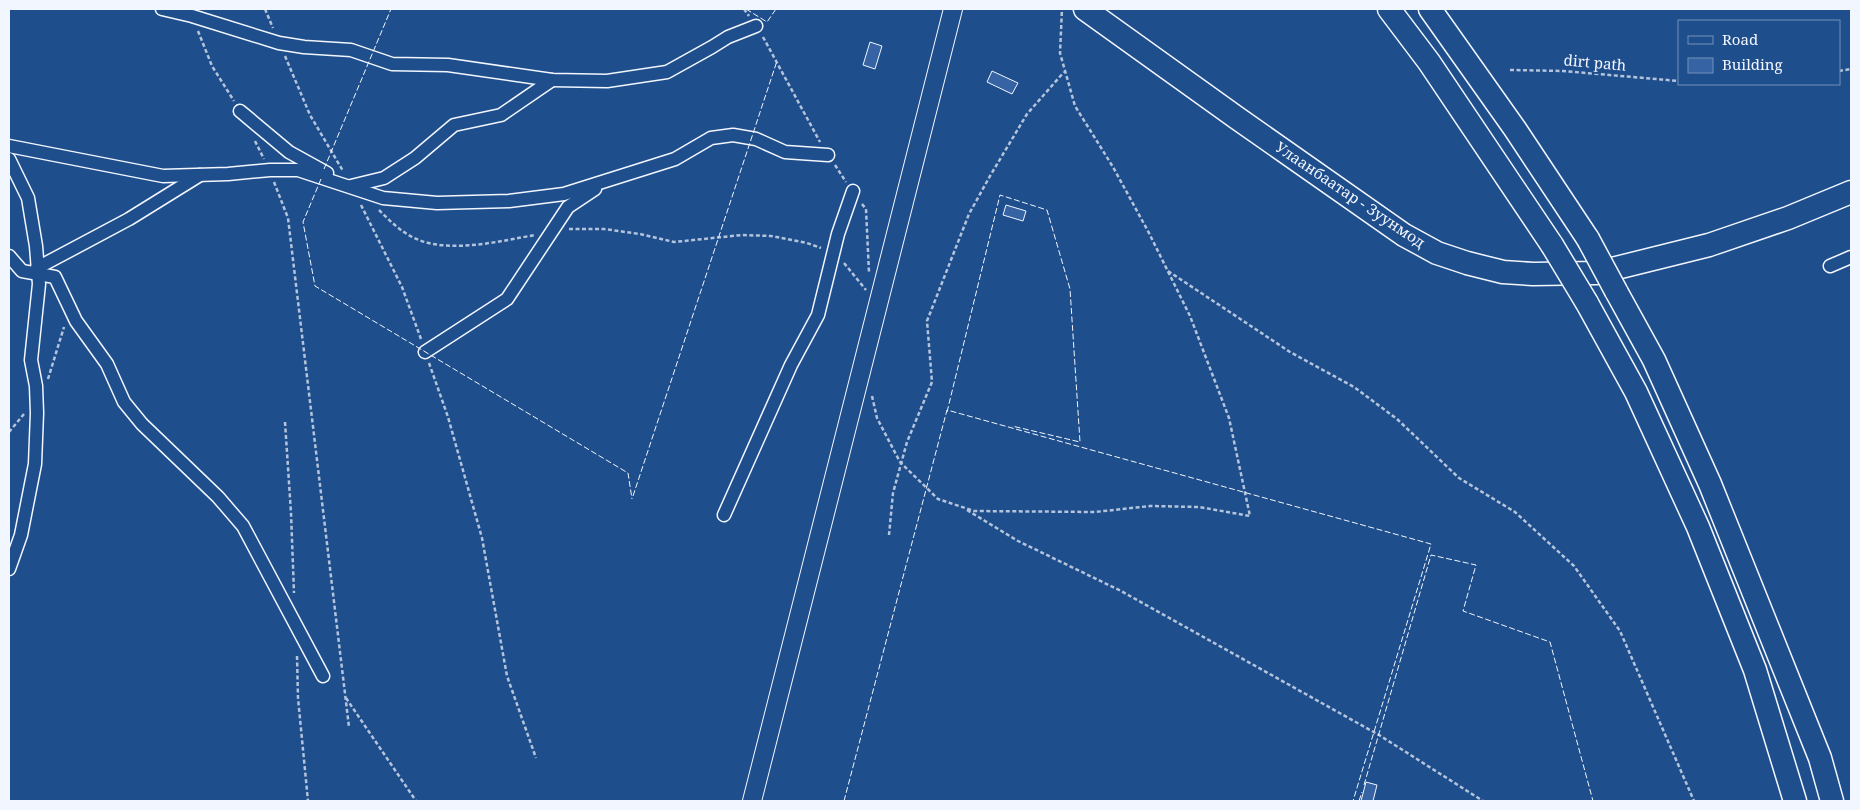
<svg xmlns="http://www.w3.org/2000/svg" width="1860" height="810" font-family="'Noto Serif',serif">
<style>
.building{fill:#3563a3;stroke:#f2f6ff}
.lines{fill:none;stroke-linecap:round;stroke-linejoin:round}
.street-casing{stroke:#f2f6ff;stroke-width:15}
.secondary-casing{stroke:#f2f6ff;stroke-width:20}
.highway-casing{stroke:#f2f6ff;stroke-width:25}
.path{stroke:#b3c4dc;stroke-width:2.5;stroke-dasharray:4 2.5;stroke-linecap:butt}
.street{stroke:#1f4e8c;stroke-width:12}
.secondary{stroke:#1f4e8c;stroke-width:18}
.highway{stroke:#1f4e8c;stroke-width:22}
.highway-bridge-casing{stroke:#f2f6ff;stroke-width:25;stroke-linecap:butt}
.highway-bridge{stroke:#1f4e8c;stroke-width:22}
.fence{stroke:#f2f6ff;stroke-width:1;stroke-dasharray:6 2.5;stroke-linecap:butt}
.labels{text-anchor:middle;stroke-width:4;stroke-linejoin:round;paint-order:stroke}
.street-label{font-size:15px;fill:#f2f6ff;stroke:#1f4e8c}
</style>
<rect width="100%" height="100%" fill="#1f4e8c"/>
<!-- building -->
<g class="building">
<polygon points="870,42 882,46 875,69 863,65"/>
<polygon points="992,71 1018,83 1012,94 987,82"/>
<polygon points="1006,205 1026,211 1023,221 1003,215"/>
<polygon points="1366,782 1377,785 1373,801 1361,801"/>
</g>
<g class="lines">
<!-- street casing -->
<g class="street-casing">
<g id="street">
<polyline points="162,9 192,16 279,43 304,47 351,50 392,64 448,65 552,80 607,81 667,72 712,47 728,37 756,26"/>
<polyline points="240,111 289,152 327,173"/>
<polyline points="9,146 163,176 228,174 270,170 298,170 383,198 437,203 509,201 564,194 675,159 711,138 733,135 756,139 785,152 828,155"/>
<polyline points="9,159 28,198 36,246 39,284 31,360 36,386 37,413 35,464 21,535 9,569"/>
<polyline points="351,186 384,178 415,158 454,125 501,115 552,80"/>
<polyline points="9,256 22,271 55,277 76,321 107,364 124,402 142,424 218,497 243,526 323,676"/>
<polyline points="1830,266 1851,257"/>
<polyline points="37,268 129,219 200,175"/>
<polyline points="425,352 507,299 568,207 595,189"/>
<polyline points="724,515 791,365 818,315 838,234 853,191"/>
</g>
</g>
<!-- secondary casing -->
<g class="secondary-casing">
<polyline id="secondary" points="752,801 953,9"/>
</g>
<!-- highway casing -->
<g class="highway-casing">
<g id="highway">
<polyline points="1085,9 1237,118 1404,235 1437,253 1467,263 1503,272 1533,274 1596,273 1709,245 1788,218 1851,192"/>
<polyline points="1389,9 1429,62 1552,245"/>
<polyline points="1430,9 1515,129 1588,239"/>
<polyline points="1616,291 1654,360 1710,484 1820,758 1832,801"/>
<polyline points="1587,303 1636,392 1698,527 1755,670 1795,801"/>
</g>
</g>
<!-- path -->
<g class="path">
<polyline points="265,9 273,28"/>
<polyline points="744,9 749,16"/>
<polyline points="198,31 212,66 234,101"/>
<polyline points="763,37 820,142"/>
<polyline points="285,56 310,115 343,171"/>
<polyline points="1510,70 1563,71 1679,81"/>
<polyline points="1839,71 1851,69"/>
<polyline points="255,141 264,159"/>
<polyline points="835,165 846,182"/>
<polyline points="274,182 288,218 349,727"/>
<polyline points="862,204 866,209 869,273"/>
<polyline points="361,205 402,287 421,339"/>
<path d="M379,210c12,12 24,24 40,30 33,13 82,1 116,-5"/>
<polyline points="569,229 604,229 640,234 674,242 742,235 771,236 807,243 821,248"/>
<polyline points="844,263 866,290"/>
<polyline points="1168,271 1290,352 1354,387 1397,419 1459,478 1515,512 1574,566 1620,631 1694,801"/>
<polyline points="429,363 448,417 482,538 507,676 536,758"/>
<polyline points="48,379 64,327"/>
<polyline points="872,396 877,418 900,462 938,499 974,511 1095,512 1150,506 1199,507 1250,516 1229,418 1190,316 1149,233 1113,167 1075,106 1060,53 1062,9"/>
<polyline points="285,422 291,513 294,593"/>
<polyline points="9,432 24,414"/>
<polyline points="967,510 1018,541 1121,591 1379,735 1483,801"/>
<polyline points="889,535 893,493 907,442 932,382 927,321 969,214 990,176 1027,114 1064,72"/>
<polyline points="297,656 298,698 308,801"/>
<polyline points="346,698 416,801"/>
</g>
<!-- street -->
<use href="#street" class="street"/>
<!-- secondary -->
<use href="#secondary" class="secondary"/>
<!-- highway -->
<use href="#highway" class="highway"/>
<!-- highway-bridge casing -->
<g class="highway-bridge-casing">
<g id="highway-bridge">
<polyline points="1588,239 1616,291"/>
<polyline points="1552,245 1587,303"/>
</g>
</g>
<!-- highway-bridge -->
<use href="#highway-bridge" class="highway-bridge"/>
<!-- fence -->
<g class="fence">
<polyline points="746,9 767,22 776,9"/>
<polyline points="324,169 391,9"/>
<polyline points="321,179 303,222 315,286 628,473 632,499"/>
<polyline points="947,412 1000,195 1047,210 1070,289 1080,442 1012,426"/>
<polyline points="633,496 777,61"/>
<polyline points="1364,785 1431,555 1476,565 1463,611 1550,642 1593,801"/>
<polyline points="844,801 947,410 1431,544 1353,801"/>
<polyline points="1359,801 1362,792"/>
</g>
</g>
<g class="labels">
<!-- street labels -->
<g class="street-label">
<text transform="translate(1595 63) rotate(5)" y="5">dirt path</text>
<text transform="translate(1350 195) rotate(34)" y="5">Улаанбаатар - Зуунмод</text>
</g>
</g>
<!-- border -->
<rect width="1860" height="810" fill="none" stroke="#f2f6ff" stroke-width="20"/>
<!-- legend -->
<rect x="1678" y="20" width="162" height="65" fill="#1f4e8c" stroke="#7391ba"/>
<rect x="1688" y="36" width="25" height="8" fill="#1f4e8c" stroke="#7391ba"/>
<text x="1722" y="45" font-size="15" fill="#f2f6ff">Road</text>
<rect x="1688" y="58" width="25" height="15" fill="#3563a3" stroke="#7391ba"/>
<text x="1722" y="70" font-size="15" fill="#f2f6ff">Building</text>
</svg>
